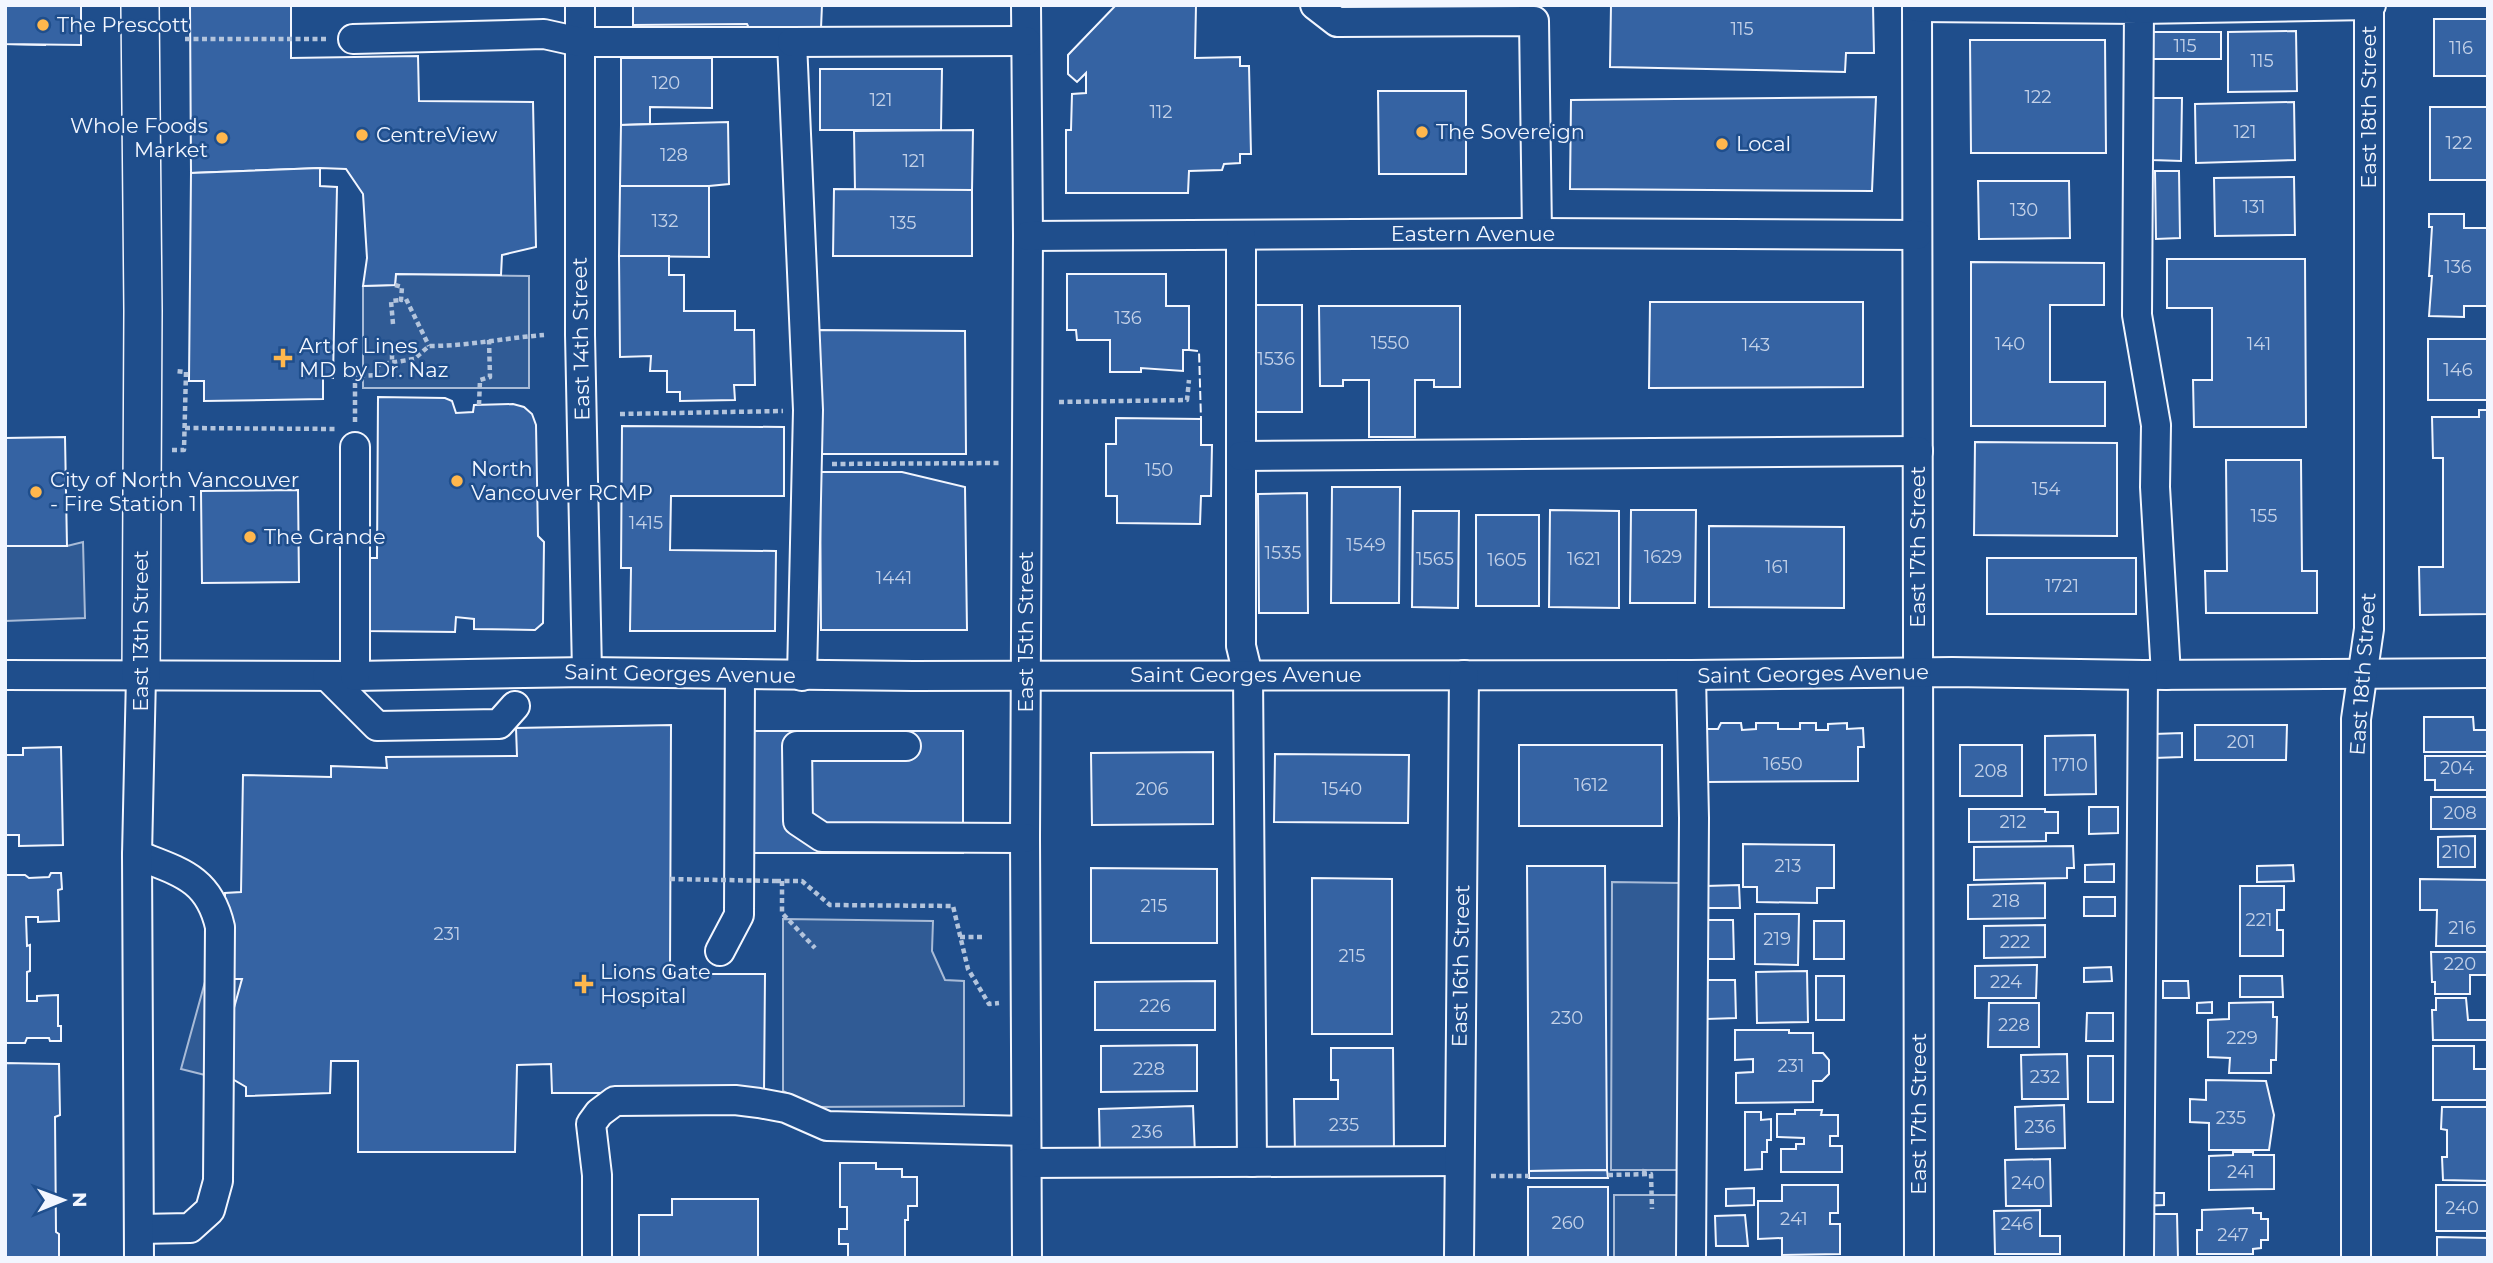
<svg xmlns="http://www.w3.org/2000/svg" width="2493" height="1263" font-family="Montserrat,sans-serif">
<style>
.built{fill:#305b95;stroke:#a8bbd7;stroke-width:2}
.building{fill:#3563a3;stroke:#f2f6ff;stroke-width:2}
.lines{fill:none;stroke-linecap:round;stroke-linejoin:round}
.minor-casing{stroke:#f2f6ff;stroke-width:32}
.major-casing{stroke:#f2f6ff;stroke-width:40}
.path{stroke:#b3c4dc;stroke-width:4.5;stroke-dasharray:5 3.5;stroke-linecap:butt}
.minor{stroke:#1f4e8c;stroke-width:28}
.major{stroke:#1f4e8c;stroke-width:37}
.path-bridge{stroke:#b3c4dc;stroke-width:4.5;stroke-dasharray:5 3.5;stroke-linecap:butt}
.fence{stroke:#f2f6ff;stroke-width:2;stroke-dasharray:9 3.5;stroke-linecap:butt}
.poi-dot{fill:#ffb74d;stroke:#1f4e8c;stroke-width:2.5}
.labels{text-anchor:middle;stroke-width:5;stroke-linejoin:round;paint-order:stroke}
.number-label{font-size:18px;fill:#c3d1e8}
.poi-label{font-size:21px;fill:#f2f6ff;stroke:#1f4e8c;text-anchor:start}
.street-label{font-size:21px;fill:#f2f6ff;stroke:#1f4e8c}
</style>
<rect width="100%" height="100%" fill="#1f4e8c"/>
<!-- built -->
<g class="built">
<polygon points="396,274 529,276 529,388 363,388 363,286 395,285"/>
<polygon points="83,542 85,618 5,621 5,546 67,546"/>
<polygon points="1612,882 1679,883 1679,1170 1611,1170"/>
<polygon points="783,919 933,921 932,951 945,980 964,981 964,1106 812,1107 783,1091"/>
<polygon points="216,942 255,980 229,1081 181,1069"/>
<polygon points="1614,1195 1678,1195 1677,1258 1614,1258"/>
</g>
<!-- building -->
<g class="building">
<polygon points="5,5 45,5 45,45 5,44"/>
<polygon points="5,5 81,5 81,45 5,44"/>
<polygon points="190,5 291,5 291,58 418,56 419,101 533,102 536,247 502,255 501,275 396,274 395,285 363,286 367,258 363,194 346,169 320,168 191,173"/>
<polygon points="633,5 822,5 821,28 749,28 747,24 633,25"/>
<polygon points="1116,5 1196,5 1195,58 1240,57 1240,66 1249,66 1251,154 1240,154 1240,163 1224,164 1222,170 1189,171 1188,193 1066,193 1066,130 1071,130 1072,94 1086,93 1086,73 1077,82 1068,74 1068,55"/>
<polygon points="1611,5 1873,5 1874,53 1846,53 1845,72 1610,67"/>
<rect x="2434" y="19" width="54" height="57"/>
<polygon points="2296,31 2297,91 2228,92 2228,32"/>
<rect x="2150" y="32" width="71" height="27"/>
<polygon points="1970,40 2105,40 2106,153 1971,153"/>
<polygon points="621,58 712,58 712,108 650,107 650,124 621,125"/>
<polygon points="820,69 942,69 941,130 820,130"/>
<polygon points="1378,91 1466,91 1466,174 1379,174"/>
<polygon points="1876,97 1872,191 1570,189 1571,100"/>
<polygon points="2153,98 2182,98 2181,161 2152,160"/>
<polygon points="2294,102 2295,160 2196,163 2195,104"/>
<rect x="2430" y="107" width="58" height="73"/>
<polygon points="728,122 729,184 709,186 620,186 621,125"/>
<polygon points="973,130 972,190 855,190 854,131"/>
<polygon points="320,168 320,186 337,187 333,378 323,377 323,399 204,401 204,381 189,381 191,173"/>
<polygon points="2155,171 2179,171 2180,238 2156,239"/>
<polygon points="2294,177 2295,235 2215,236 2214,178"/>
<polygon points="1978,181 2069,181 2070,238 1979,239"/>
<polygon points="620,186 709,186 709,257 619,256"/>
<polygon points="834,189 972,190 972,256 833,256"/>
<polygon points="2429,214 2464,214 2464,228 2488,228 2488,306 2464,306 2464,317 2429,316 2432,276 2429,276 2432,227 2429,227"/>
<polygon points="619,256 669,256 669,275 684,275 684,311 735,311 735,330 754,330 755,385 734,385 735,400 680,401 680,392 667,392 667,371 650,371 651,356 620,357"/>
<polygon points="2167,259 2305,259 2306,427 2194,427 2193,380 2212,380 2212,308 2167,308"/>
<polygon points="1971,262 2104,263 2104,305 2050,305 2050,382 2105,382 2105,426 1971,426"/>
<polygon points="1067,274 1166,274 1166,306 1189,306 1189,350 1183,350 1183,371 1141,368 1141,372 1110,372 1110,340 1077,340 1076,330 1067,330"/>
<polygon points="1650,302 1863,302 1863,387 1649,388"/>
<rect x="1249" y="305" width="53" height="107"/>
<polygon points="1319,306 1460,306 1460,387 1434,387 1434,380 1415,380 1415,437 1369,437 1369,380 1343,380 1343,386 1320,386"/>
<polygon points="819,330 965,331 966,454 819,454"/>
<rect x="2428" y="339" width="60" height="61"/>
<polygon points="378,397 445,398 452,401 456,413 473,412 474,405 513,404 524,407 532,414 536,425 538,536 544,542 543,623 535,630 474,629 474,619 456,617 455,632 366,631 368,558 377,558"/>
<polygon points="2479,410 2488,410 2488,614 2420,615 2419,567 2443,567 2443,458 2433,458 2432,417 2479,417"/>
<polygon points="1116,418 1201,419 1201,445 1212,445 1211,496 1201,496 1200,524 1117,523 1117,496 1106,496 1106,444 1116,444"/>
<polygon points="622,426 784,427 784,496 671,496 670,550 776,551 775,631 630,631 631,568 621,568"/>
<polygon points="65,437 67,546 5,546 5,438"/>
<polygon points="1975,442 2117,443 2117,536 1974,535"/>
<polygon points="2226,460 2301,460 2302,571 2317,571 2317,613 2206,613 2205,571 2227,571"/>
<polygon points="820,472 902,472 965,487 967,630 821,630"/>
<polygon points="1332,487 1400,487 1399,603 1331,603"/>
<polygon points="298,490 299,582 202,583 201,491"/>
<polygon points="1307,493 1308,613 1259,613 1258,494"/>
<polygon points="1550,510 1619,511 1619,608 1549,607"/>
<polygon points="1631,510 1696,510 1695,603 1630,603"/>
<polygon points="1413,511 1459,511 1458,608 1412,607"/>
<rect x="1476" y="515" width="63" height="91"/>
<polygon points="1709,526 1844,527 1844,608 1709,607"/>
<rect x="1987" y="558" width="149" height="56"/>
<polygon points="2424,717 2473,717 2474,730 2488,730 2488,752 2424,752"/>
<polygon points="1721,723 1741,723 1742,730 1756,729 1756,723 1778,723 1778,729 1800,729 1800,723 1816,723 1816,730 1828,730 1828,724 1847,723 1847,729 1863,728 1864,747 1858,747 1858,781 1707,782 1707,729 1718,729"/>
<polygon points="671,725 670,974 765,974 764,1093 552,1093 551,1064 517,1065 515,1152 358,1152 358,1061 331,1061 330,1093 246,1096 246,1087 224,1074 219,1062 242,979 224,979 225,893 241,892 243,775 331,777 331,766 387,768 386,757 517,756 516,728"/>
<polygon points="2195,725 2287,725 2286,760 2195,760"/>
<rect x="751" y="731" width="212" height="122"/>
<polygon points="2182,733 2182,757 2154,758 2154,734"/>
<polygon points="2095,735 2096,794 2045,795 2045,736"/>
<rect x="1519" y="745" width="143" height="81"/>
<rect x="1960" y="745" width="62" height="51"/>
<polygon points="61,747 63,845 19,846 19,835 5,835 5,755 23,755 23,748"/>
<polygon points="1213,752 1213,824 1092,825 1091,753"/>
<polygon points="1275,754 1409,755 1408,823 1274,822"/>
<polygon points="2425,756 2488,756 2488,790 2435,790 2435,780 2425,780"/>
<rect x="2431" y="797" width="57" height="32"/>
<polygon points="2089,807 2118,807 2118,833 2089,834"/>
<polygon points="1969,809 2045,809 2045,812 2058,812 2058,833 2046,833 2046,841 1969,842"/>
<polygon points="2475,836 2475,867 2438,867 2438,837"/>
<polygon points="1743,844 1834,845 1834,888 1817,888 1817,903 1757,902 1757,887 1743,887"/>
<polygon points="2073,846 2074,868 2067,868 2067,878 1974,880 1974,847"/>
<polygon points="2114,864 2114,882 2085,882 2085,865"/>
<polygon points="2293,865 2294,881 2257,882 2257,866"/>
<polygon points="1527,866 1605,866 1607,1170 1529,1171"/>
<polygon points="1091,868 1217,869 1217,943 1091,943"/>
<polygon points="51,873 61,873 62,889 58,890 59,921 38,922 38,917 26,917 27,946 30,945 30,971 27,972 27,1001 37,1001 37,996 58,995 58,1026 61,1026 61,1041 50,1041 49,1038 27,1038 25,1043 5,1043 5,875 25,875 29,878 49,877"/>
<polygon points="1312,878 1392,879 1392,1034 1312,1034"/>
<polygon points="2420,879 2488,880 2488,946 2436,946 2437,910 2420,910"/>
<polygon points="2045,883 2045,918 1968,919 1968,885"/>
<polygon points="1739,885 1740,908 1706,908 1706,886"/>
<polygon points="2240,886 2284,886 2284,910 2277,910 2277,930 2283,930 2283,956 2240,956"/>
<rect x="2084" y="897" width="31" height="19"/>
<polygon points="1755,914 1799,914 1798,965 1755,964"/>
<polygon points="1706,920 1733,920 1734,959 1707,959"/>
<rect x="1814" y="921" width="30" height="38"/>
<polygon points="2045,925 2045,957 1984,958 1984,926"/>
<polygon points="2431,952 2488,952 2488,975 2470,975 2470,994 2435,994 2435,982 2432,982"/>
<polygon points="2037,965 2036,998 1975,998 1975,966"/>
<polygon points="2111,967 2112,981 2084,982 2084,968"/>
<polygon points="1807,971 1808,1022 1757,1023 1756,972"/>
<rect x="1816" y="976" width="28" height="44"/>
<polygon points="2240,976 2282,976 2283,997 2240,997"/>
<polygon points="1706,980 1735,980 1736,1018 1707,1019"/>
<polygon points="1215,981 1215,1030 1095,1030 1095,982"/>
<polygon points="2163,981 2188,981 2189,998 2163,998"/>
<polygon points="2436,998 2466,998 2468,1020 2488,1020 2488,1040 2433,1040 2432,1010 2436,1010"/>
<polygon points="2212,1002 2212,1013 2197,1013 2197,1003"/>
<polygon points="2273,1002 2273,1017 2277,1017 2276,1060 2271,1060 2271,1073 2229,1073 2230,1058 2208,1057 2208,1020 2229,1019 2229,1003"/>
<polygon points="1989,1003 2039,1003 2039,1047 1988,1047"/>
<polygon points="2087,1013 2113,1013 2113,1041 2086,1041"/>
<polygon points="1735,1030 1789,1030 1789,1033 1813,1033 1813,1053 1823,1053 1829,1060 1829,1074 1822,1081 1813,1081 1813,1102 1736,1103 1736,1073 1753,1072 1753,1059 1735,1060"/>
<polygon points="1197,1045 1197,1091 1101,1092 1101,1046"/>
<polygon points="2433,1046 2474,1046 2474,1069 2488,1069 2488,1100 2433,1100"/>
<polygon points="1331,1048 1393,1048 1394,1152 1295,1153 1294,1099 1338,1099 1338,1080 1331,1080"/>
<polygon points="2067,1054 2068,1099 2022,1099 2021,1055"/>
<rect x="2088" y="1056" width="25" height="46"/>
<polygon points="5,1063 59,1064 60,1115 55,1117 56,1232 59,1234 59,1258 5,1258"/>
<polygon points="2206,1080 2266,1081 2274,1115 2269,1150 2209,1150 2209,1123 2190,1122 2190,1099 2206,1100"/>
<polygon points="2064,1105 2065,1148 2016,1149 2015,1107"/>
<polygon points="1193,1106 1195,1155 1100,1157 1099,1109"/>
<polygon points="2442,1107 2488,1107 2488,1181 2443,1180 2442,1157 2447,1157 2447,1130 2441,1129"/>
<polygon points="1795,1110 1822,1110 1821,1115 1838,1115 1838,1136 1830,1136 1830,1146 1842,1146 1842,1172 1781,1172 1781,1149 1796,1149 1796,1144 1804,1144 1804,1138 1777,1137 1777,1114 1795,1114"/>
<polygon points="1745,1112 1761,1112 1761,1120 1771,1119 1771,1140 1767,1140 1767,1152 1762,1152 1762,1169 1745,1170"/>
<polygon points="2233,1152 2253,1152 2253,1155 2274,1155 2274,1189 2209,1190 2209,1156 2233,1155"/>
<polygon points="2050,1159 2051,1206 2006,1206 2005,1160"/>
<polygon points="840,1163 876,1163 876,1169 902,1169 902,1177 917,1177 917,1206 908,1206 908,1220 905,1220 905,1258 848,1258 848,1244 839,1244 839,1229 847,1229 847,1207 840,1207"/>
<polygon points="1607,1170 1608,1178 1529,1178 1529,1171"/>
<polygon points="1782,1185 1838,1185 1838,1213 1830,1213 1830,1224 1840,1224 1840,1254 1782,1255 1782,1238 1758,1239 1758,1201 1782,1201"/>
<rect x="2436" y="1185" width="52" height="46"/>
<rect x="1528" y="1187" width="80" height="71"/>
<polygon points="1754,1188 1754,1205 1726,1206 1726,1189"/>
<polygon points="2143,1193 2164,1193 2164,1205 2143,1206"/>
<polygon points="672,1199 758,1199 758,1258 639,1258 639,1215 672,1215"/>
<polygon points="2253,1208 2253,1213 2261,1213 2261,1219 2268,1219 2268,1240 2261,1240 2261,1248 2253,1249 2253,1254 2197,1254 2197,1230 2202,1230 2202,1210"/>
<polygon points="2040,1210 2040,1236 2060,1236 2060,1254 1995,1254 1994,1211"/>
<polygon points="2151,1214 2177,1214 2178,1258 2152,1258"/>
<polygon points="1745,1215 1748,1246 1716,1246 1715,1216"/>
<polygon points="2437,1237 2488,1238 2488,1258 2437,1258"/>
</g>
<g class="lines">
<!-- minor casing -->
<g class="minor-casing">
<g id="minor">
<polyline points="580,5 580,335 587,672"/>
<polyline points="1026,5 1028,236 1025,838 1027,1258"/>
<polyline points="1315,5 1337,22 1534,21 1537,233"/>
<polyline points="1917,5 1919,1258"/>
<polyline points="1917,7 2139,9 2137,315 2156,425 2155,487 2166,675"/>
<polyline points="2139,9 2371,5"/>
<polyline points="353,39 544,34 580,42 792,42 808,410 802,676"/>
<polyline points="792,42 1026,41"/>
<polyline points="1028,236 1537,233 1917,235"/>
<polyline points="1241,236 1241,646 1248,675 1252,1162"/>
<polyline points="1241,456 1918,451"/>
<polyline points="5,675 355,676 587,672 913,676 1691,675 1952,672 2143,675 2488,673"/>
<polyline points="327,676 377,726 499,724 515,706"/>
<polyline points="355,676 355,447"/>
<polyline points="906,746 797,746 798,821 822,837 1025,838"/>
<path d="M137,855c43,17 72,23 83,72l-2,254 -8,29 -20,18 -51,1"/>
<polyline points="720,951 739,915 740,675"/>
<polyline points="1027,1163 1459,1161"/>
<polyline points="139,1258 137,855 141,676"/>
<polyline points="597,1258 597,1175 591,1124 599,1113 615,1101 735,1100 759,1103 786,1108 827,1126 1026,1131"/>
<polyline points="1459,1258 1464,675"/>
<polyline points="1691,1258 1694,818 1691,675"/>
<polyline points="2139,1258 2143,675"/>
<polyline points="2356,1258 2356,719 2369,629 2369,5"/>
</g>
</g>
<!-- major casing -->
<g class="major-casing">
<polyline id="major" points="140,5 143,311 141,676"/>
</g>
<!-- path -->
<g class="path">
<polyline points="185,39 328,39"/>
<polyline points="395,285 402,287 401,300 406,299 429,346"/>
<polyline points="393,324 391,301 401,300"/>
<polyline points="392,346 392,363"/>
<polyline points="1059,402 1187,400 1189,380"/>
<polyline points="479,405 480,380 490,377 489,340"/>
<polyline points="620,414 783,411"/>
<path d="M355,422v-46l22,-1v-10l37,-6 15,-13c39,0 76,-8 115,-11"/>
<polyline points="185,428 337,429"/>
<polyline points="172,450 184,450 186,372 176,371"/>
<polyline points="832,464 1001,463"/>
<polyline points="776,881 802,881 830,905 953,906 968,969 989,1004 999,1003"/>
<polyline points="782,881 782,913 815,948"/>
<polyline points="960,937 982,937"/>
<polyline points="1644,1174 1645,1166"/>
<polyline points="1608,1175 1651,1174 1652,1209"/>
<polyline points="1491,1176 1529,1176"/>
</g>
<!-- minor -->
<use href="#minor" class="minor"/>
<!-- major -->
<use href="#major" class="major"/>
<!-- path-bridge -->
<polyline class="path-bridge" points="670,879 776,881"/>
<!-- fence -->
<polyline class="fence" points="1189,350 1199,351 1201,419"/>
</g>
<!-- markers -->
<g class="poi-dot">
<circle cx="43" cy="25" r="7"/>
<circle cx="1422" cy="132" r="7"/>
<circle cx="362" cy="135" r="7"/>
<circle cx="222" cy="138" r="7"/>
<circle cx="1722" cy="144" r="7"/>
<path d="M279.5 347.5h7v7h7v7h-7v7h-7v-7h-7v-7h7z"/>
<circle cx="457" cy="481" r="7"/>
<circle cx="36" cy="492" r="7"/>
<circle cx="250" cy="537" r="7"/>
<path d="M580.5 973.5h7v7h7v7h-7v7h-7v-7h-7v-7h7z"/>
</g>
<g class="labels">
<!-- number labels -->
<g class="number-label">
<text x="1742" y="35">115</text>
<text x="2185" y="52">115</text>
<text x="2461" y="54">116</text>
<text x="2262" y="67">115</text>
<text x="666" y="89">120</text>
<text x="2038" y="103">122</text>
<text x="881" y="106">121</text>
<text x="1161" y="118">112</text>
<text x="2245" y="138">121</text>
<text x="2459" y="149">122</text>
<text x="674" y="161">128</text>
<text x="914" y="167">121</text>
<text x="2254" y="213">131</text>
<text x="2024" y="216">130</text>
<text x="665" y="227">132</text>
<text x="903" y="229">135</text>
<text x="2458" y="273">136</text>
<text x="1128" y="324">136</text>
<text x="1390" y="349">1550</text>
<text x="2010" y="350">140</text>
<text x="2259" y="350">141</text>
<text x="1756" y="351">143</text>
<text x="1276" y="365">1536</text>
<text x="2458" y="376">146</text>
<text x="1159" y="476">150</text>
<text x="2046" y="495">154</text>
<text x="2264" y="522">155</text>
<text x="646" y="529">1415</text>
<text x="1366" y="551">1549</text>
<text x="1283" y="559">1535</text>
<text x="1663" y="563">1629</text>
<text x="1435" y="565">1565</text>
<text x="1584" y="565">1621</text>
<text x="1507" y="566">1605</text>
<text x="1777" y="573">161</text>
<text x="894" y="584">1441</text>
<text x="2062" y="592">1721</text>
<text x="2241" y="748">201</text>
<text x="1783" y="770">1650</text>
<text x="2070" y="771">1710</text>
<text x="2457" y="774">204</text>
<text x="1991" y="777">208</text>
<text x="1591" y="791">1612</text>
<text x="1152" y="795">206</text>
<text x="1342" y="795">1540</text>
<text x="2460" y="819">208</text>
<text x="2013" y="828">212</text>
<text x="2456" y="858">210</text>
<text x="1788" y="872">213</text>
<text x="2006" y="907">218</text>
<text x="1154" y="912">215</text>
<text x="2259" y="926">221</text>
<text x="2462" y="934">216</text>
<text x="447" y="940">231</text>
<text x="1777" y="945">219</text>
<text x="2015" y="948">222</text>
<text x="1352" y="962">215</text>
<text x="2460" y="970">220</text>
<text x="2006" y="988">224</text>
<text x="1155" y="1012">226</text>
<text x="1567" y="1024">230</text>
<text x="2014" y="1031">228</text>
<text x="2242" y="1044">229</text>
<text x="1791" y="1072">231</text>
<text x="1149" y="1075">228</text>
<text x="2045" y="1083">232</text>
<text x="2231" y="1124">235</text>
<text x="1344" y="1131">235</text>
<text x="2040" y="1133">236</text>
<text x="1147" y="1138">236</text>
<text x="2241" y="1178">241</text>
<text x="2028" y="1189">240</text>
<text x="2462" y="1214">240</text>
<text x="1794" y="1225">241</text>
<text x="1568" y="1229">260</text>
<text x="2017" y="1230">246</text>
<text x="2233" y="1241">247</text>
</g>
<!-- poi labels -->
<g class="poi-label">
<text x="57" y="32">The Prescott</text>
<text x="208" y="133" text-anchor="end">Whole Foods<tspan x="208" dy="24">Market</tspan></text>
<text x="1436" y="139">The Sovereign</text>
<text x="376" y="142">CentreView</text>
<text x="1736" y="151">Local</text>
<text x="299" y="353">Art of Lines<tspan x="299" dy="24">MD by Dr. Naz</tspan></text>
<text x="471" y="476">North<tspan x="471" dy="24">Vancouver RCMP</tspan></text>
<text x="50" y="487">City of North Vancouver<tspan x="50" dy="24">- Fire Station 1</tspan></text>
<text x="264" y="544">The Grande</text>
<text x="600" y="979">Lions Gate<tspan x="600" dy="24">Hospital</tspan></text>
</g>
<!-- street labels -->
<g class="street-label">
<text transform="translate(2369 107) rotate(-90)" y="7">East 18th Street</text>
<text x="1473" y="241">Eastern Avenue</text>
<text transform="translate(581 339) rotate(-91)" y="7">East 14th Street</text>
<text transform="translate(1918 547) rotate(-90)" y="7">East 17th Street</text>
<text transform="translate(141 631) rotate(-90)" y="7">East 13th Street</text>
<text transform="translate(1026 632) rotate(-90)" y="7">East 15th Street</text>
<text transform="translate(680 674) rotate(1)" y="7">Saint Georges Avenue</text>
<text transform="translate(1813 674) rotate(-1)" y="7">Saint Georges Avenue</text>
<text transform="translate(2363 674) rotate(-86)" y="7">East 18th Street</text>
<text x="1246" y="682">Saint Georges Avenue</text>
<text transform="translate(1461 966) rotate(-89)" y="7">East 16th Street</text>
<text transform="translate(1919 1114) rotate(-90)" y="7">East 17th Street</text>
</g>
</g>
<!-- border -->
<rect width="2493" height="1263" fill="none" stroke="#f2f6ff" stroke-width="14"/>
<!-- north arrow -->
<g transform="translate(63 1200) rotate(89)" stroke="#1f4e8c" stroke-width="5" paint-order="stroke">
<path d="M0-5L12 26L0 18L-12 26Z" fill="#f2f6ff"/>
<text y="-10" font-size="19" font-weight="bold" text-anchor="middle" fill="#f2f6ff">N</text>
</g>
</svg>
